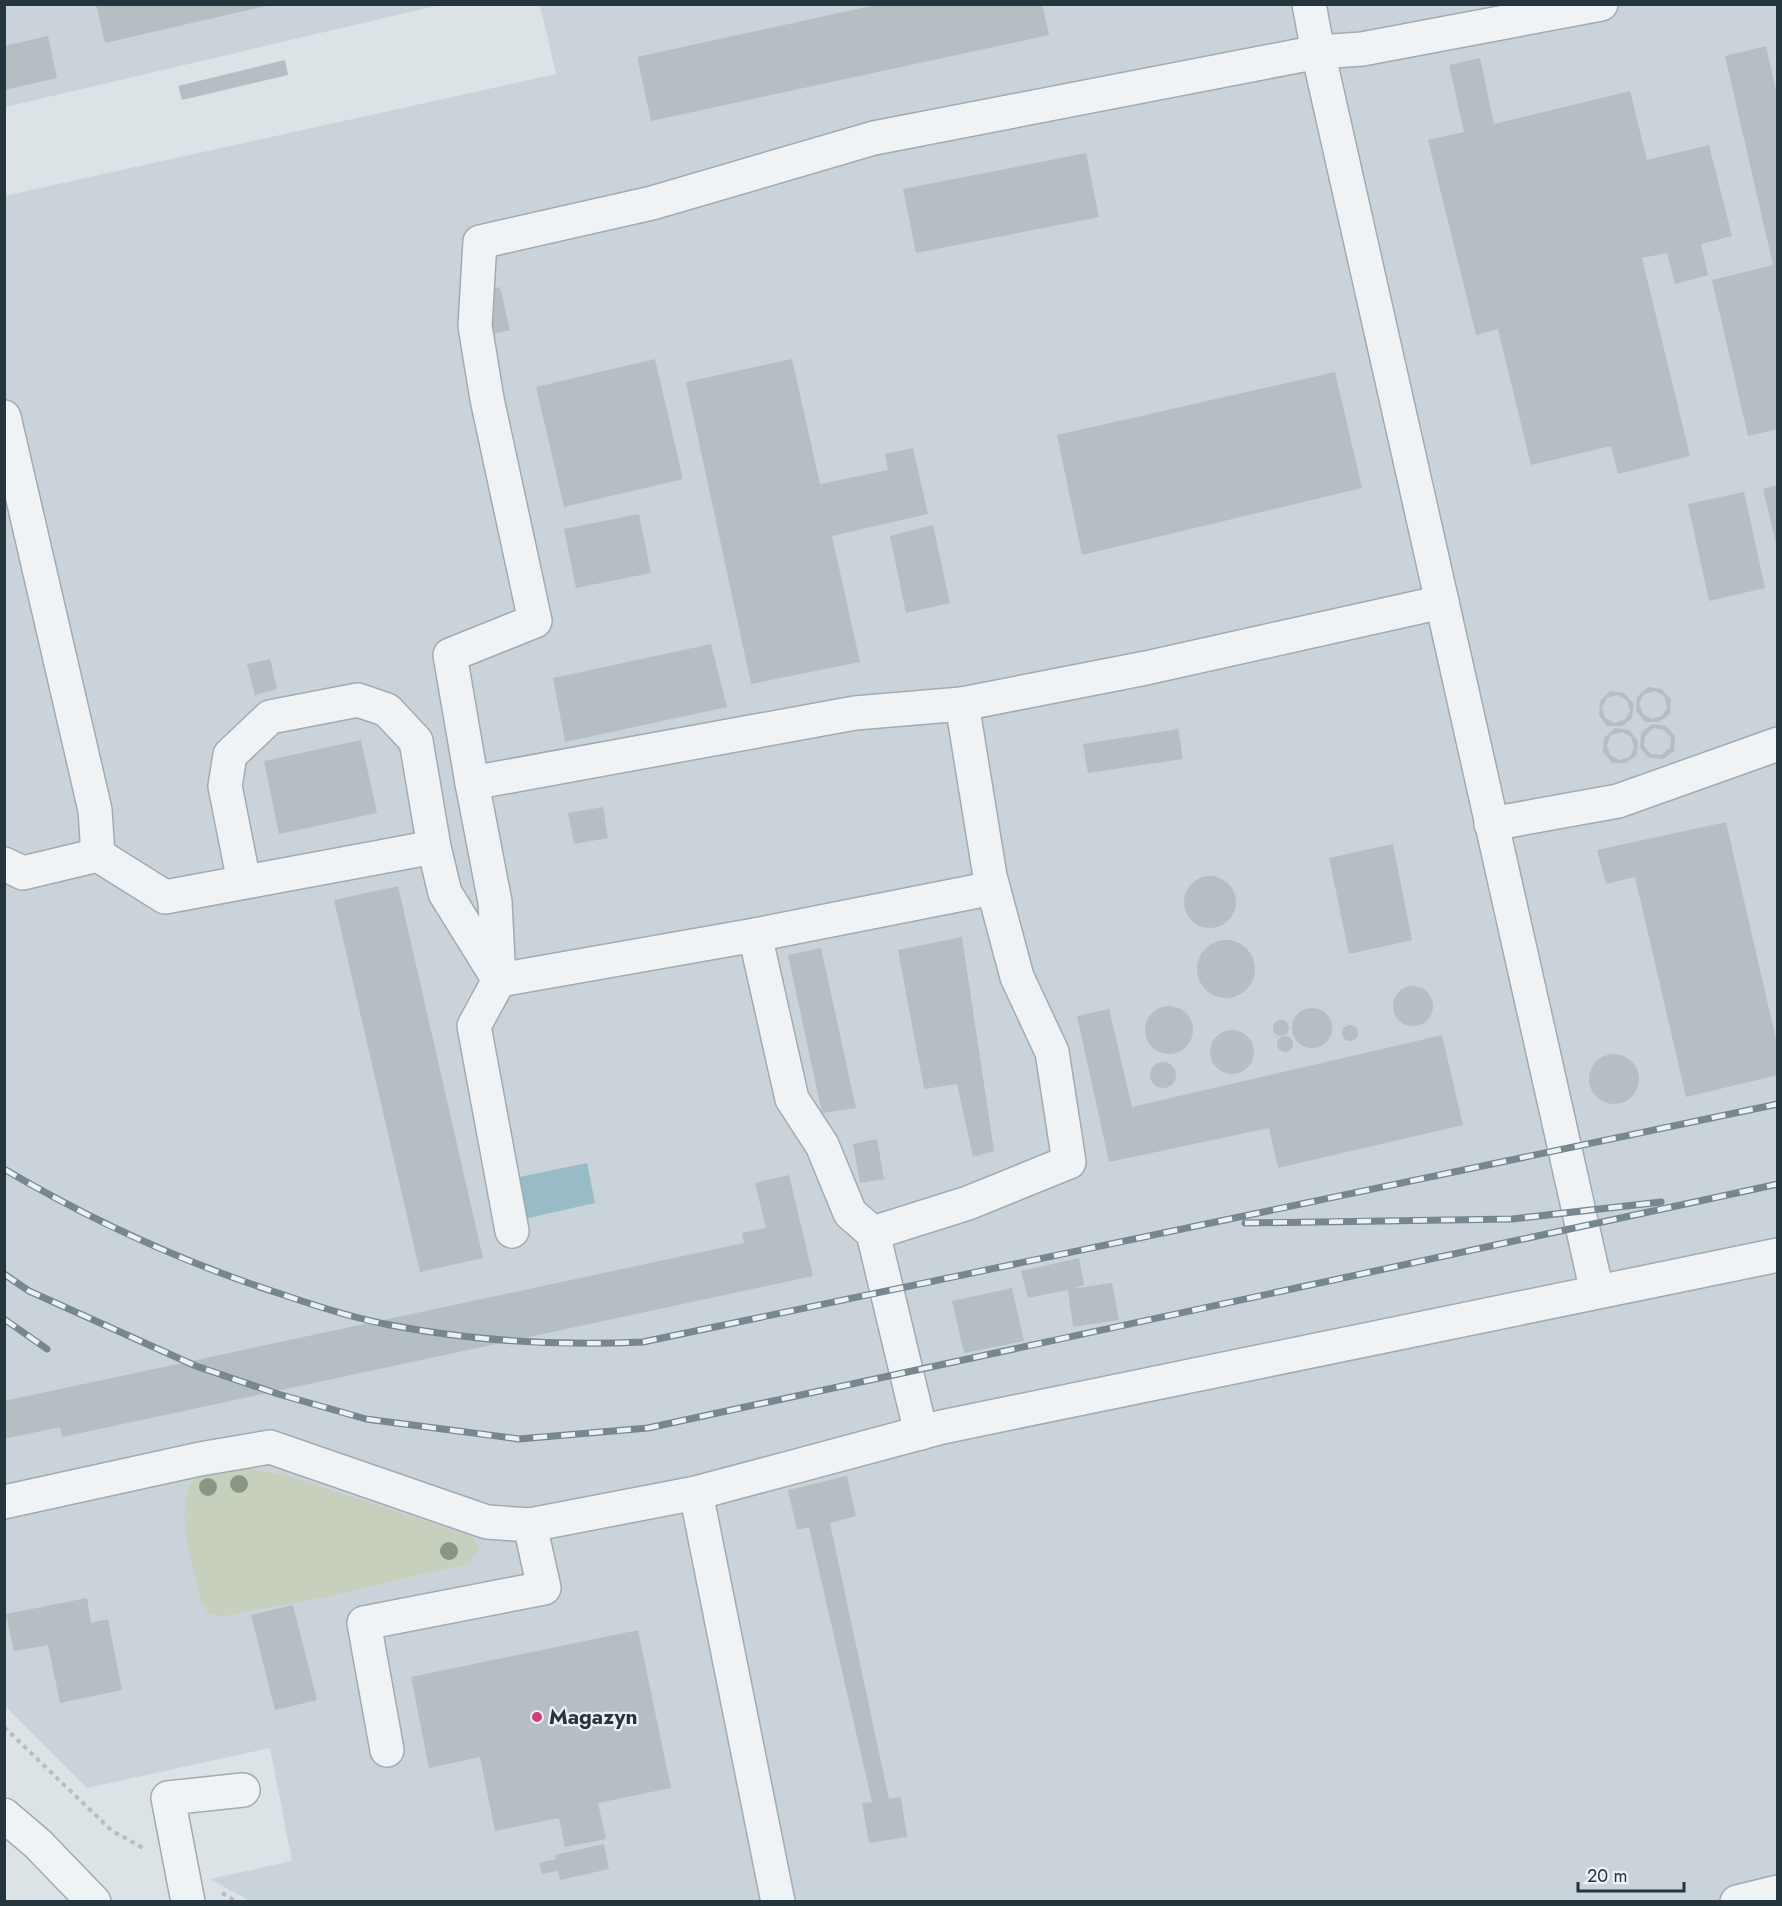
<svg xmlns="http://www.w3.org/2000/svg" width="1782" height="1906" font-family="Jost,sans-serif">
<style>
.built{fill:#cad3d9}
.green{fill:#c7d0bd}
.water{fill:#97bbc7}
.building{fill:#b4bec3;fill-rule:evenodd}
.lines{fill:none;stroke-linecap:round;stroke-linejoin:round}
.minor-casing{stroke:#a2abb1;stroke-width:36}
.path{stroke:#b7bec1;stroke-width:4;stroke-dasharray:4.5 4.5;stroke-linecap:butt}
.minor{stroke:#eff3f5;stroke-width:33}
.rail-casing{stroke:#768790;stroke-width:7}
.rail{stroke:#ecf2f4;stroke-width:4.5;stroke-dasharray:14;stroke-linecap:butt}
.tree{fill:#889784}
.poi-dot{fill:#ce3f7b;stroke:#ecf2f4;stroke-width:2}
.labels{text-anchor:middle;stroke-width:4.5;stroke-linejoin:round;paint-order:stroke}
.poi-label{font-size:21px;font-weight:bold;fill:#26353d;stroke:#ecf2f4;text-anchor:start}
</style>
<rect width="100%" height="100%" fill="#dce3e7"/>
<!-- built -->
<g class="built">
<polygon points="5,4 440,5 5,107"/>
<polygon points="540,5 1777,5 1777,1901 250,1901 210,1879 292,1861 270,1748 87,1788 5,1706 4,196 556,74"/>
</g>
<!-- green -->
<path class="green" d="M236,1466l49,9 187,61 7,12 -9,15 -144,34 -107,20 -11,-4 -7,-13c-7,-31 -34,-109 2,-128 8,-5 23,-4 33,-6z"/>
<!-- water -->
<polygon class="water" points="587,1163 595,1203 519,1220 510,1179"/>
<!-- building -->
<g class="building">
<polygon points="96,4 270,4 270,5 105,43"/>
<polygon points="880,4 1042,4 1049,35 651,121 637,57"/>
<polygon points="48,36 57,78 4,90 4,46"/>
<polygon points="1766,46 1778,99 1778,429 1748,436 1712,280 1773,265 1725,56"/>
<polygon points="1480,58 1494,124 1630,91 1647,160 1709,145 1732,236 1701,244 1708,275 1675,284 1667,253 1642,258 1690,456 1618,474 1611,446 1531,465 1498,329 1476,335 1428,140 1464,132 1449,65"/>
<polygon points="285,60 288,75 182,100 178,86"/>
<polygon points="1086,153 1099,217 916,253 903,189"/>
<polygon points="500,287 510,330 489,335 479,292"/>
<polygon points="655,359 683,479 564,507 536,387"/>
<polygon points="792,359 820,484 888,470 885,454 913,448 928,514 832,536 860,662 751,684 686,382"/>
<polygon points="1335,372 1362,488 1082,555 1057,435"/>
<polygon points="1778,485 1778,548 1777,548 1763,489"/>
<polygon points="1744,492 1765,588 1709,601 1688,504"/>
<polygon points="639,514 651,573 576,588 564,529"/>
<polygon points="933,525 950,603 906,613 890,536"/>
<polygon points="711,644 727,707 565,742 553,678"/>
<polygon points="270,659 277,689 255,695 247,664"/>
<path d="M1648,687l14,2 9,11 -1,14 -11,8h-14l-9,-11 1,-14zM1655,691l9,5 3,11 -5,9 -10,3 -9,-5 -4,-10 5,-10z"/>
<path d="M1610,691l14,2 10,11 -2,14 -10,8h-15l-8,-11 1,-14zM1617,695l10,5 3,11 -5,8 -10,4 -10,-5 -3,-10 5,-10z"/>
<path d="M1652,724l14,2 9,10 -1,15 -11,8 -14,-1 -9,-10 1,-15zM1653,728l11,2 7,7 -1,11 -9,7 -10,-1 -7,-8 1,-10z"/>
<path d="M1615,728l14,2 9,11 -1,14 -11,8h-14l-9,-11 1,-14zM1622,732l9,5 3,10 -4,10 -11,3 -9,-5 -3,-10 4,-10z"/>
<polygon points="1178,729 1183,759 1088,773 1083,744"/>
<polygon points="361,740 377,813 279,834 264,761"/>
<polygon points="603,807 608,838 574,844 568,813"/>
<polygon points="1726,822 1778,1048 1778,1075 1686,1097 1635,877 1606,884 1597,850"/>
<polygon points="1393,844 1412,940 1349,954 1329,858"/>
<circle cx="1210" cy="902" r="26"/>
<polygon points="398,886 483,1258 420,1272 334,900"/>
<polygon points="962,937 994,1151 973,1157 957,1084 924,1089 898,950"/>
<circle cx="1226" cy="969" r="29"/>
<polygon points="821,948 856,1108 822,1113 788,955"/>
<circle cx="1413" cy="1006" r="20"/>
<circle cx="1169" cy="1030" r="24"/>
<circle cx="1312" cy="1028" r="20"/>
<polygon points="1109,1009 1132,1107 1442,1035 1463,1125 1278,1168 1269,1128 1109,1162 1077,1016"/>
<circle cx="1281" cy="1028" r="8"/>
<circle cx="1350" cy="1033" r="8"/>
<circle cx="1232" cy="1052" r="22"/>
<circle cx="1285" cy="1044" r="8"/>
<circle cx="1614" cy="1079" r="25"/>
<circle cx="1163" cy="1075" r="13"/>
<polygon points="877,1139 884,1179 860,1183 853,1144"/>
<polygon points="789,1175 813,1276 62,1437 60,1427 4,1439 4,1401 744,1243 742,1233 766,1228 755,1183"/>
<polygon points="1079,1258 1084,1285 1070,1289 1112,1283 1119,1320 1073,1327 1068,1290 1028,1298 1021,1271"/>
<polygon points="1012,1288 1024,1341 964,1353 952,1301"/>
<polygon points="847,1476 856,1516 830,1523 889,1799 901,1797 907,1837 869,1843 862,1803 872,1802 809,1527 797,1530 788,1490"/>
<polygon points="87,1598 91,1623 108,1619 122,1690 60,1703 48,1645 14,1651 6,1614"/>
<polygon points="293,1605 317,1700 275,1710 251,1615"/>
<polygon points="638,1630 671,1788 598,1803 606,1839 565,1847 559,1818 495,1831 480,1757 429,1768 411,1677"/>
<polygon points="604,1844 609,1869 560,1880 558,1871 542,1874 539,1863 556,1859 555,1855"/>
</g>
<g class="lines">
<!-- minor casing -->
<g class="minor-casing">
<g id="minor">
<polyline points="1309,4 1318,52 1362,49 1601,4"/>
<polyline points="4,417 95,810 98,855"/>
<polyline points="472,783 450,655 535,621 487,399 475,326 480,242 652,203 874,138 1318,52 1442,602"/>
<polyline points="1491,824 1618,801 1778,744"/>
<polyline points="4,864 23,873 98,855 165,897 434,847 445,893 499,980 755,935 993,888"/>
<polyline points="244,882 225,786 230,755 270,717 358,700 387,710 416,741 434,847"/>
<polyline points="755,935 792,1099 822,1145 850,1213 873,1233"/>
<polyline points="512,1231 474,1026 499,980 495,902 472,783 855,713 962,704"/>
<polyline points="921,1433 873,1233 968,1203 1069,1162 1052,1052 1017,977 990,876 962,704 1146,668 1442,602 1597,1292"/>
<polyline points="4,1502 200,1459 270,1447 487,1522 530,1525"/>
<polyline points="387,1750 364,1623 544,1588 530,1525 696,1493"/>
<polyline points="4,1815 38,1844 94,1902"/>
<polyline points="188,1902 168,1798 243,1790"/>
<polyline points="778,1902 696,1493 942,1427 1778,1255"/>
<polyline points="1737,1902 1778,1892"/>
</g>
</g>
<!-- path -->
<g class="path">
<polyline points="4,1727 111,1830 143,1848"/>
<polyline points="222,1893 237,1902"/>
</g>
<!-- minor -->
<use href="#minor" class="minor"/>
<!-- rail casing -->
<g class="rail-casing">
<g id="rail">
<path d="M4,1169c90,53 178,93 277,125 35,12 72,24 109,31 83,16 168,21 253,17l1135,-238"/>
<polyline points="1245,1223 1512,1219 1661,1202"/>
<polyline points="4,1274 29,1291 196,1366 278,1394 366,1419 519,1439 648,1428 1778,1184"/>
<polyline points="4,1319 47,1349"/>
</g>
</g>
<!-- rail -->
<use href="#rail" class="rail"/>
</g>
<!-- trees -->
<g class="tree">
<circle cx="239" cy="1484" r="9"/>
<circle cx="208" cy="1487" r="9"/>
<circle cx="449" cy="1551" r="9"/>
</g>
<!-- markers -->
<circle class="poi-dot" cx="537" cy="1717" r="6"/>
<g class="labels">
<!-- poi labels -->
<g class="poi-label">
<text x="549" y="1724">Magazyn</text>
</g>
</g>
<!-- border -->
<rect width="1782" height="1906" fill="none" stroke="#26353d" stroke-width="12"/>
<!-- scale -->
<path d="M1578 1882v9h106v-9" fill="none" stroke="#26353d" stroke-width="3"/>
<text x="1587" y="1882" font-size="18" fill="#26353d" stroke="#ecf2f4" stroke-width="4.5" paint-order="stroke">20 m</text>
</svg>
